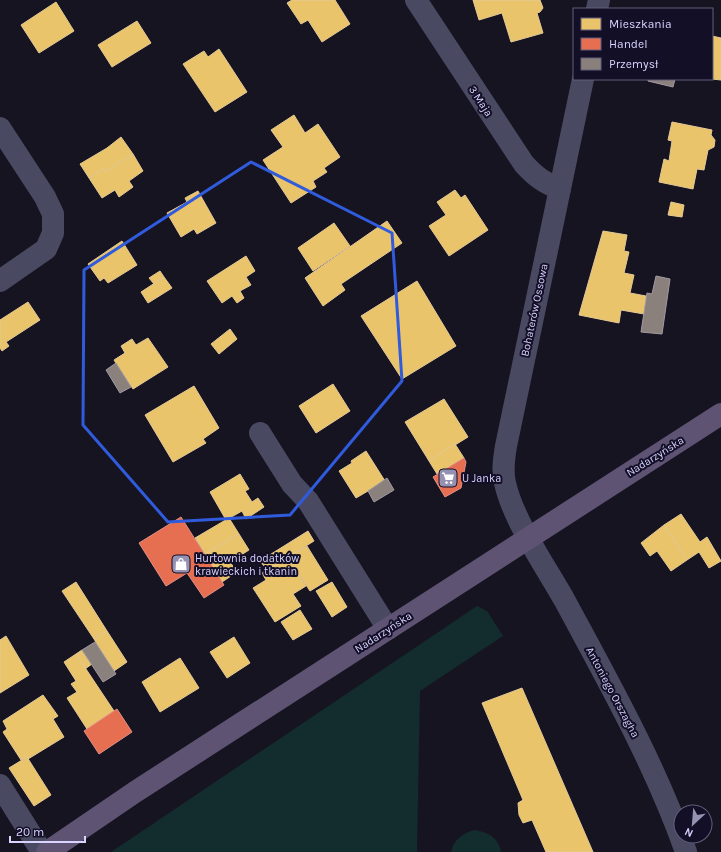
<svg xmlns="http://www.w3.org/2000/svg" width="721" height="852" font-family="Karla,sans-serif">
<style>
.green{fill:#132c2d}
.homes{fill:#e9c46a;stroke:#e4c997}
.shops{fill:#e76f51;stroke:#e38d85}
.industry{fill:#8a817c;stroke:#a29aa3}
.lines{fill:none;stroke-linecap:round;stroke-linejoin:round}
.minor{stroke:#4a4962;stroke-width:22}
.major{stroke:#5e5373;stroke-width:22}
.marked{fill:none;stroke:#305bdc;stroke-width:3;stroke-linejoin:round}
.labels{text-anchor:middle;stroke-width:4;stroke-linejoin:round;paint-order:stroke}
.street-label{font-size:11px;fill:#d9d4ff;stroke:#130f26}
.poi-label{font-size:11px;fill:#d9d4ff;stroke:#130f26;text-anchor:start}
</style>
<rect width="100%" height="100%" fill="#161421"/>
<!-- green -->
<g class="green">
<polygon points="477,606 487,611 503,636 420,691 417,852 111,852"/>
<path d="M474,830c14,2 24,7 27,22h-50c3,-13 11,-18 23,-22z"/>
</g>
<!-- homes -->
<g class="homes">
<polygon points="292,0 335,0 350,24 322,42 308,20 301,24 287,3"/>
<polygon points="473,0 540,0 543,8 540,12 537,13 543,33 511,42 502,13 479,20"/>
<polygon points="56,2 74,31 39,53 21,25"/>
<polygon points="137,21 151,43 112,67 98,45"/>
<polygon points="712,36 721,38 721,80 712,79"/>
<polygon points="219,49 247,92 215,112 183,64 204,51 208,57"/>
<polygon points="294,115 305,133 318,124 340,157 324,168 327,172 313,181 316,187 291,203 263,160 283,147 271,130"/>
<polygon points="672,122 712,130 711,135 715,140 714,147 708,150 704,170 697,169 693,189 659,182 664,159 669,161 672,141 668,140"/>
<polygon points="121,137 133,154 105,172 103,169 89,178 80,164 107,148"/>
<polygon points="133,154 143,171 129,181 133,187 119,197 115,190 102,198 89,178 103,169 105,172"/>
<polygon points="455,190 461,198 465,195 488,230 449,256 429,226 446,215 437,202"/>
<polygon points="198,191 216,223 197,234 194,229 181,237 167,213 187,202 185,198"/>
<polygon points="671,202 684,205 682,217 668,215"/>
<polygon points="387,221 402,243 341,284 345,290 323,306 305,278"/>
<polygon points="334,223 350,246 313,271 298,248"/>
<polygon points="603,231 627,235 624,251 629,252 624,273 634,275 630,293 646,296 644,314 621,310 619,323 579,315"/>
<polygon points="122,241 137,265 108,283 104,278 100,281 88,264"/>
<polygon points="246,256 255,271 246,277 251,285 240,291 244,298 237,303 232,296 222,303 207,281"/>
<polygon points="160,271 164,277 154,284 149,278"/>
<polygon points="164,277 172,288 148,303 141,292"/>
<polygon points="417,281 456,346 402,379 361,316"/>
<polygon points="28,302 40,320 6,342 9,346 2,351 0,348 0,320"/>
<polygon points="230,329 237,339 219,354 211,344"/>
<polygon points="148,338 168,367 133,389 114,360 125,353 121,346 132,339 136,345"/>
<polygon points="333,384 350,411 316,433 299,406"/>
<polygon points="194,386 219,428 203,439 206,443 173,462 145,415"/>
<polygon points="444,399 468,437 429,461 405,422"/>
<polygon points="455,444 464,458 437,474 429,461"/>
<polygon points="366,451 385,481 356,498 339,471 352,463 351,461"/>
<polygon points="240,474 249,489 245,491 252,502 258,498 264,507 246,519 242,511 226,520 210,492"/>
<polygon points="681,514 700,542 707,537 721,561 709,568 699,552 687,560 664,525"/>
<polygon points="229,518 239,534 205,554 195,538"/>
<polygon points="664,525 687,560 671,571 657,551 650,556 641,543"/>
<polygon points="308,531 314,541 267,570 260,561"/>
<polygon points="239,534 249,550 230,562 237,572 222,582 205,554"/>
<polygon points="307,546 328,580 310,591 288,557"/>
<polygon points="288,557 306,586 293,594 301,606 275,622 253,588 266,580 262,573"/>
<polygon points="76,582 107,631 94,639 62,591"/>
<polygon points="332,582 347,607 332,617 316,591"/>
<polygon points="300,610 312,629 293,640 281,622"/>
<polygon points="107,631 127,662 114,671 94,639"/>
<polygon points="6,636 29,675 0,693 0,640"/>
<polygon points="234,637 250,663 227,678 210,652"/>
<polygon points="82,650 92,664 85,669 76,654"/>
<polygon points="76,654 114,711 87,729 67,698 77,692 71,684 76,681 64,662"/>
<polygon points="180,658 199,688 160,712 142,682"/>
<polygon points="522,688 593,852 546,852 532,820 523,823 519,815 518,803 523,800 482,703"/>
<polygon points="43,695 58,716 53,719 64,737 28,759 27,757 21,760 3,732 7,729 3,721"/>
<polygon points="27,757 51,795 34,806 9,768"/>
</g>
<!-- shops -->
<g class="shops">
<polygon points="464,458 466,462 461,488 445,497 433,477"/>
<polygon points="181,517 224,585 204,598 187,573 166,586 139,543"/>
<polygon points="117,709 132,732 99,754 84,731"/>
</g>
<!-- industry -->
<g class="industry">
<polygon points="648,79 675,79 673,87 648,81"/>
<polygon points="656,276 670,279 662,334 641,332 647,293 652,294"/>
<polygon points="116,363 131,387 120,393 106,370"/>
<polygon points="387,478 394,490 374,502 368,491"/>
<polygon points="95,642 116,674 103,682 82,650"/>
</g>
<g class="lines">
<!-- minor -->
<g class="minor">
<path d="M416,0l108,164c11,12 20,19 36,25"/>
<polyline points="597,9 599,0"/>
<path d="M583,79l-77,367c-2,12 -4,25 -1,37 8,37 41,84 60,118 44,82 90,163 121,251"/>
<polyline points="0,128 45,197 53,214 53,233 46,249 0,281"/>
<polyline points="260,433 292,484 308,501 388,629"/>
<polyline points="0,785 42,852"/>
</g>
<!-- major -->
<polyline class="major" points="47,852 135,792 721,414"/>
</g>
<!-- marked area -->
<path class="marked" d="M251,162l141,71 10,148 -112,134 -122,7 -85,-97 1,-155z"/>
<!-- icons -->
<defs>
<g id="supermarket-square" transform="scale(1)"><rect x="-9" y="-9" width="18" height="18" rx="4" fill="#9591b1" stroke="#130f26"/><path d="M-6-5.5h2.5l.6 2H6L4.5 2H-2.5L-4.4-4H-6ZM-1.5 3.2a1.3 1.3 0 1 0 .1 0ZM3 3.2a1.3 1.3 0 1 0 .1 0Z" fill="#fff"/></g>
<g id="shop-square" transform="scale(1)"><rect x="-9" y="-9" width="18" height="18" rx="4" fill="#9591b1" stroke="#130f26"/><path d="M-5-2.5h2.3a2.7 3.5 0 0 1 5.4 0H5L5.5 6h-11ZM-1.5-2.5h3a1.5 2.3 0 0 0-3 0Z" fill="#fff"/></g>
</defs>
<g fill-rule="evenodd">
<use href="#supermarket-square" x="448" y="478"/>
<use href="#shop-square" x="181" y="564"/>
</g>
<g class="labels">
<!-- street labels -->
<g class="street-label">
<text transform="translate(481 101) rotate(57)" y="4">3 Maja</text>
<text transform="translate(534 310) rotate(-78)" y="4">Bohaterów Ossowa</text>
<text transform="translate(655 456) rotate(-32)" y="4">Nadarzyńska</text>
<text transform="translate(383 632) rotate(-33)" y="4">Nadarzyńska</text>
<text transform="translate(613 692) rotate(62)" y="4">Antoniego Orszagha</text>
</g>
<!-- poi labels -->
<g class="poi-label">
<text x="462" y="482">U Janka</text>
<text x="195" y="562">Hurtownia dodatków<tspan x="195" dy="13">krawieckich i tkanin</tspan></text>
</g>
</g>
<!-- legend -->
<rect x="573" y="8" width="140" height="72" fill="#130f26" stroke="#625e7d"/>
<rect x="581" y="18" width="20" height="12" fill="#e9c46a" stroke="#625e7d"/>
<text x="609" y="28" font-size="12" fill="#d9d4ff">Mieszkania</text>
<rect x="581" y="38" width="20" height="12" fill="#e76f51" stroke="#625e7d"/>
<text x="609" y="48" font-size="12" fill="#d9d4ff">Handel</text>
<rect x="581" y="58" width="20" height="12" fill="#8a817c" stroke="#625e7d"/>
<text x="609" y="68" font-size="12" fill="#d9d4ff">Przemysł</text>
<!-- north arrow -->
<g transform="translate(693 824) rotate(206)"><circle r="19" fill="#130f26" stroke="#625e7d"/>
<path d="M0-3L7 15L0 10L-7 15Z" fill="#9591b1"/>
<text y="-6" font-size="11" font-weight="bold" text-anchor="middle" fill="#d9d4ff">N</text>
</g>
<!-- scale -->
<path d="M10 836v6h75v-6" fill="none" stroke="#d9d4ff" stroke-width="2"/>
<text x="16" y="836" font-size="12" fill="#d9d4ff" stroke="#130f26" stroke-width="3" paint-order="stroke">20 m</text>
</svg>
